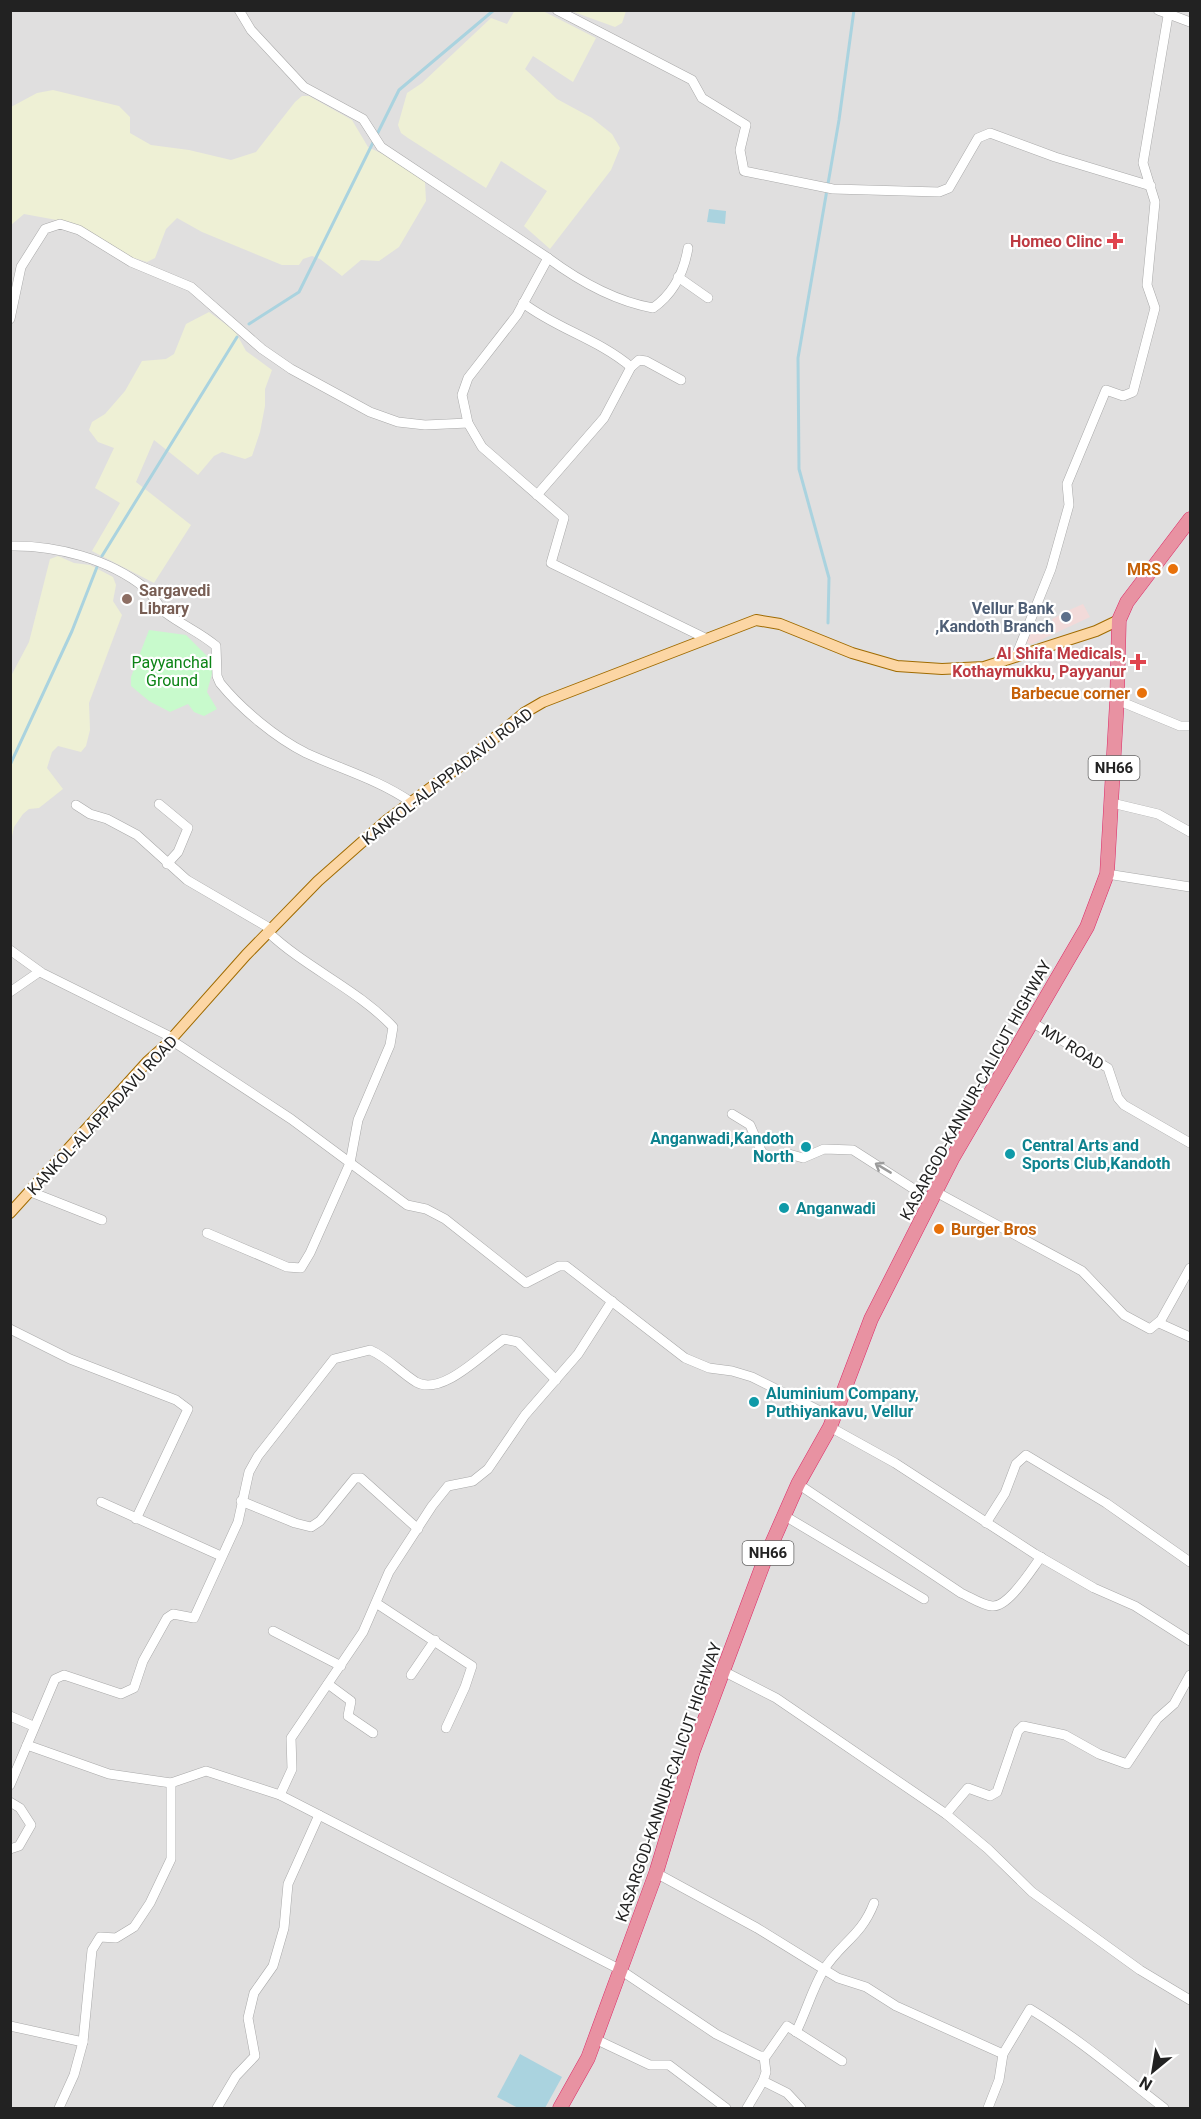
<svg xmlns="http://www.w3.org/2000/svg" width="1201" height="2119" font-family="Roboto,sans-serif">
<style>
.residential{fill:#e0dfdf}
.commercial{fill:#f2dad9}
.farmland{fill:#eef0d5}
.park{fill:#c8facc}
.water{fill:#aad3df}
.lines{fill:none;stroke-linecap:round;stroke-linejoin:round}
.stream{stroke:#aad3df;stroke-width:3}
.minor-casing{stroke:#a9a9a9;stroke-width:10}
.major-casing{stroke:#a06b00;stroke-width:12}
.highway-casing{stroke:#dc2a67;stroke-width:15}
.minor{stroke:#fff;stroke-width:9}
.major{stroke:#fcd6a4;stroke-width:10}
.highway{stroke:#e892a2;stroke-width:14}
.oneway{stroke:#9c9c9c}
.health-dot{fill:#e0444e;stroke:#fff;stroke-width:2}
.food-dot{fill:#e8710a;stroke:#fff;stroke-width:2}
.education-dot{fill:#8d6e63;stroke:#fff;stroke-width:2}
.service-dot{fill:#5c6f8a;stroke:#fff;stroke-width:2}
.culture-dot{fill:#0f9aa8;stroke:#fff;stroke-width:2}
.labels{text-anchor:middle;stroke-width:4.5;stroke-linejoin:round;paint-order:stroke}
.shield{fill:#fff;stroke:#646464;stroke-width:1.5}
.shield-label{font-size:15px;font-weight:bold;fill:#222}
.health-label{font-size:16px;font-weight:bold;fill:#be3a42;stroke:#fff;text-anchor:end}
.food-label{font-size:16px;font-weight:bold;fill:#c56008;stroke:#fff;text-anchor:end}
.education-label{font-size:16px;font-weight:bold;fill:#785e54;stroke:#fff;text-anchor:start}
.service-label{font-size:16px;font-weight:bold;fill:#4e5e75;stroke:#fff;text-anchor:end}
.park-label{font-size:16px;fill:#0c8416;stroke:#fff}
.street-label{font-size:16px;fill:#222;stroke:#fff}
.culture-label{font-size:16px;font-weight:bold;fill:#0d838f;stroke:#fff;text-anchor:start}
</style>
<rect width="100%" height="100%" fill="#f2efe9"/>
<!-- residential -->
<rect class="residential" x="11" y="11" width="1179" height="2097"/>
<!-- commercial -->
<polygon class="commercial" points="1083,604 1090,617 1032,644 1024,643 1030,623 1039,625 1041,628 1053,622 1052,619 1060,615 1066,616 1069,614 1067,611"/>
<!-- farmland -->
<g class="farmland">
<polygon points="515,10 543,11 596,38 573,82 533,56 525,69 557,99 592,118 612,134 620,148 611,170 550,249 524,226 547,191 501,161 486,188 408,138 401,133 398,125 407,93 422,83 491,18 507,24"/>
<polygon points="571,11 626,11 622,23 615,27"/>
<polygon points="53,90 119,106 130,117 130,133 151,145 189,150 231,160 256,152 295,102 302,96 309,96 352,120 368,147 389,157 425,182 426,201 399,247 379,261 361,260 342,276 320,259 312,256 303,259 299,265 282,265 202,232 177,218 166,229 155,258 147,262 131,257 73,223 24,214 11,225 11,107 37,93"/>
<polygon points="209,312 235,331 246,351 272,370 265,389 265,406 260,432 252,456 245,459 222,452 214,456 198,475 154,440 136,482 191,525 154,583 92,551 120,503 95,488 114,448 98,442 89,430 92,422 105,414 125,391 142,361 166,359 174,354 186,324"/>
<polygon points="58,556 74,563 90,565 113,577 116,585 113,601 122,615 89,703 90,730 86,746 81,752 58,746 52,752 47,768 63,789 39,808 29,809 23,814 14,827 11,841 11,676 29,642 50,559"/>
</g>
<!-- park -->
<polygon class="park" points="149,630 186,635 207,656 213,670 207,692 217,709 204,716 194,712 188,704 170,712 149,701 131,686 131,677"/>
<!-- water -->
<g class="water">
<polygon points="709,209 726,211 725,224 707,222"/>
<polygon points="520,2054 562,2077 545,2108 518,2108 497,2097"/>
</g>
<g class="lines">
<!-- stream -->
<g class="stream">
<polyline points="249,324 299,292 399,90 494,10"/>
<polyline points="102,556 237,337"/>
<polyline points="828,623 829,578 799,469 798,358 839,120 854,10"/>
<polyline points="10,765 72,631 97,567"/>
</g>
<!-- minor casing -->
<g class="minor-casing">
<g id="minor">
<polyline points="239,10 251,30 304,87 363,119 381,147 548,258 517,315 468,378 462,395 468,423 482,447 564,518 551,563 707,639"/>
<polyline points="557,10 692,80 702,98 746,125 740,150 744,171 833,189 939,192 949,188 978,138 990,133 1055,157 1151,186"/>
<polyline points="1158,10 1190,22"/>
<path d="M548,258c31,23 66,43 105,50 20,-14 31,-36 35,-60"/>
<polyline points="678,277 708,298"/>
<path d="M523,303c34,26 75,36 108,64"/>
<polyline points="10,319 21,267 45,229 60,224 79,230 131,262 191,287 262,349 291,369 370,412 398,422 425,425 468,423"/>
<polyline points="537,495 604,418 631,367 639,360 646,361 681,380"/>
<path d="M10,546c46,-1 99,13 135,42 9,7 12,18 21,25 16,12 35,20 50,33l1,30 3,7c21,26 56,55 86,70 37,17 71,26 105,49"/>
<polyline points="1016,656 1051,569 1069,505 1067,484 1106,390 1123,396 1133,392 1155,308 1147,285 1155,202 1143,163 1169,10"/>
<polyline points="1117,700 1180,726 1190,726"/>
<polyline points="1112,803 1158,814 1190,832"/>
<polyline points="159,804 188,828 178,852 167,864"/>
<polyline points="76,805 90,814 107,819 137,835 187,880 271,929"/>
<polyline points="1107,874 1190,887"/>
<polyline points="10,950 42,973 173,1038"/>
<polyline points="10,992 39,972"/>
<polyline points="1030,1021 1108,1068 1118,1098 1124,1105 1190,1143"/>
<polyline points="171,1040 291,1119 407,1205 426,1209 445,1219 526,1283 559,1266 566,1266 685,1358 709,1368 732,1371 752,1377 834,1418"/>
<polyline points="732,1114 750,1125 762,1153 776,1159 789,1154 803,1158 824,1149 853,1150 931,1200"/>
<polyline points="31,1192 102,1220"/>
<polyline points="936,1192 1082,1271 1124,1315 1150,1329 1161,1320 1190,1268"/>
<path d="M207,1233l80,34 14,1 9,-15 40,-90 8,-43 32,-75 3,-18c-36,-38 -87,-59 -125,-95"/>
<polyline points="1159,1323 1190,1337"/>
<polyline points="10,1329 70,1359 176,1400 188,1409 136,1519"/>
<polyline points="830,1427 895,1463 1035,1554 1094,1588 1135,1606 1190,1641"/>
<path d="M798,1484l163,109c9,4 21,12 31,13 16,2 39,-36 49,-49"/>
<polyline points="241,1501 295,1523 311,1527 320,1521 355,1478 361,1478 418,1529"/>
<polyline points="101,1502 221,1556"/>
<polyline points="785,1516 924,1599"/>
<polyline points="986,1523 1005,1493 1016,1464 1026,1455 1106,1503 1190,1562"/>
<polyline points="376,1603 472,1666 465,1687 446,1728"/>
<polyline points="273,1631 341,1666"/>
<polyline points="723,1671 776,1698 946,1814 988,1849 1032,1892 1140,1970 1190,2000"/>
<polyline points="411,1675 435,1640"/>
<polyline points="328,1684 351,1701 348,1716 373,1733"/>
<polyline points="10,1716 33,1726"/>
<path d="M27,1745l28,-66 9,-4 57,19 13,-6 9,-27 24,-43 6,-4 21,4 44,-96 11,-50 9,-16 76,-97 36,-9c17,7 30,22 46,32 26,15 67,-29 88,-43l14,3 38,38"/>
<polyline points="10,1785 27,1745 109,1774 171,1783 206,1771 280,1795 619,1969 716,2034 760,2056 766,2056 787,2026 842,2061"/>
<polyline points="280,1795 292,1769 291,1738 363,1632 389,1572 432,1506 448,1486 473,1481 488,1469 525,1415 578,1354 612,1301"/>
<polyline points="10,1802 20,1808 31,1825 19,1846 10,1849"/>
<polyline points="946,1814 968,1788 990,1796 997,1792 1018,1731 1023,1726 1065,1735 1099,1754 1127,1764 1157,1719 1174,1704 1190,1675"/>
<polyline points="656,1873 757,1928 838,1978 866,1987 896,2006 1003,2054"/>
<polyline points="10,2026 83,2042 74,2075 59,2108"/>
<path d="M796,2032c10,-20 16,-42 27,-61 17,-28 38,-34 51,-68"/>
<polyline points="595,2039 650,2065 669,2065 726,2108"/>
<polyline points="83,2042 92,1950 100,1937 116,1938 134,1927 150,1903 171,1859 171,1783"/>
<polyline points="763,2081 766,2072 764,2057"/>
<polyline points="217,2108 236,2076 255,2056 248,2018 254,1993 273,1966 284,1928 288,1884 319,1815"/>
<polyline points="747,2108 763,2081 787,2093 801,2108"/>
<path d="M988,2108l11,-28 4,-26 27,-45c48,29 90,65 134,99"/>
</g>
</g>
<!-- major casing -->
<g class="major-casing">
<polyline id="major" points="10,1213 147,1062 166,1045 246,955 318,881 387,820 467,761 524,713 543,702 756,620 780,624 852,653 897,666 942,669 984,667 1096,631 1119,620"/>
</g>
<!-- highway casing -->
<g class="highway-casing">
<polyline id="highway" points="560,2108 588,2058 656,1873 693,1751 765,1559 798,1484 830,1427 871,1319 952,1159 1087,927 1107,874 1117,700 1119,620 1127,602 1190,519"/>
</g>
<!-- minor -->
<use href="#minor" class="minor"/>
<!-- major -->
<use href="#major" class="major"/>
<!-- highway -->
<use href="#highway" class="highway"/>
</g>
<!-- one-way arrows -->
<defs><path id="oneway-shaft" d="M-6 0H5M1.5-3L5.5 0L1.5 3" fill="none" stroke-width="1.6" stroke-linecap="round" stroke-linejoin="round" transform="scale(1.5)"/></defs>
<use class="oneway" href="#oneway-shaft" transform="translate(883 1168) rotate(-149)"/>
<!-- markers -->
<g class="health-dot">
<path d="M1112 232h6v6h6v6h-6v6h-6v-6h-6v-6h6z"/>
<path d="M1135 653h6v6h6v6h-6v6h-6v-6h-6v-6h6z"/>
</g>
<g class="food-dot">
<circle cx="1173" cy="569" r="6"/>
<circle cx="1142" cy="693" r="6"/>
<circle cx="939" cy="1229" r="6"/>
</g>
<circle class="education-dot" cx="127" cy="599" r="6"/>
<circle class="service-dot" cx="1066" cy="617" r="6"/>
<g class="culture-dot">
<circle cx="806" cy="1147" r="6"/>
<circle cx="1010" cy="1154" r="6"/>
<circle cx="784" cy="1208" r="6"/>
<circle cx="754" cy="1402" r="6"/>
</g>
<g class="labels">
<!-- shield labels -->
<g class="shield">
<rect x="1088.5" y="756" width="51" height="24" rx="4.5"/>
<rect x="742.5" y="1541" width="51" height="24" rx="4.5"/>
</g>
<g class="shield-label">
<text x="1114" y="773">NH66</text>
<text x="768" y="1558">NH66</text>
</g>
<!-- health labels -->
<g class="health-label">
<text x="1102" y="247">Homeo Clinc</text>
<text x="1126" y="659">Al Shifa Medicals,<tspan x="1126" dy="18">Kothaymukku, Payyanur</tspan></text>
</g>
<!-- food labels -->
<g class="food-label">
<text x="1161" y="575">MRS</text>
<text x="1130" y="699">Barbecue corner</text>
<text x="951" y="1235" text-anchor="start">Burger Bros</text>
</g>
<!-- education labels -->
<g class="education-label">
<text x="139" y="596">Sargavedi<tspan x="139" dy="18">Library</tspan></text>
</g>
<!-- service labels -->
<g class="service-label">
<text x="1054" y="614">Vellur Bank<tspan x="1054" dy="18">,Kandoth Branch</tspan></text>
</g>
<!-- park labels -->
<g class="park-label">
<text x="172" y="668">Payyanchal<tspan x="172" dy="18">Ground</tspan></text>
</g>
<!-- street labels -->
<g class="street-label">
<text transform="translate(447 776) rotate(-38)" y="6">KANKOL-ALAPPADAVU ROAD</text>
<text transform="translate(1073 1047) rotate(32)" y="6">MV ROAD</text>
<text transform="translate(975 1090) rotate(-61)" y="6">KASARGOD-KANNUR-CALICUT HIGHWAY</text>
<text transform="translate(102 1115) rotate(-47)" y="6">KANKOL-ALAPPADAVU ROAD</text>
<text transform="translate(668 1782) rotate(-71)" y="6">KASARGOD-KANNUR-CALICUT HIGHWAY</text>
</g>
<!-- culture labels -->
<g class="culture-label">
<text x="794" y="1144" text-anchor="end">Anganwadi,Kandoth<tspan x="794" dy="18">North</tspan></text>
<text x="1022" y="1151">Central Arts and<tspan x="1022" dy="18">Sports Club,Kandoth</tspan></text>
<text x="796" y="1214">Anganwadi</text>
<text x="766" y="1399">Aluminium Company,<tspan x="766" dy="18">Puthiyankavu, Vellur</tspan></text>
</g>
</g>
<!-- border -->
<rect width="1201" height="2119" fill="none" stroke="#222222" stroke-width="24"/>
<!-- north arrow -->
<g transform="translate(1153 2071) rotate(210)" stroke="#ffffff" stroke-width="4.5" paint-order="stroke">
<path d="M0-4.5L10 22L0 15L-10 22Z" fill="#222222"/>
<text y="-9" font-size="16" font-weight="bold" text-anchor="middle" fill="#222222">N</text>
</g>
</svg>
